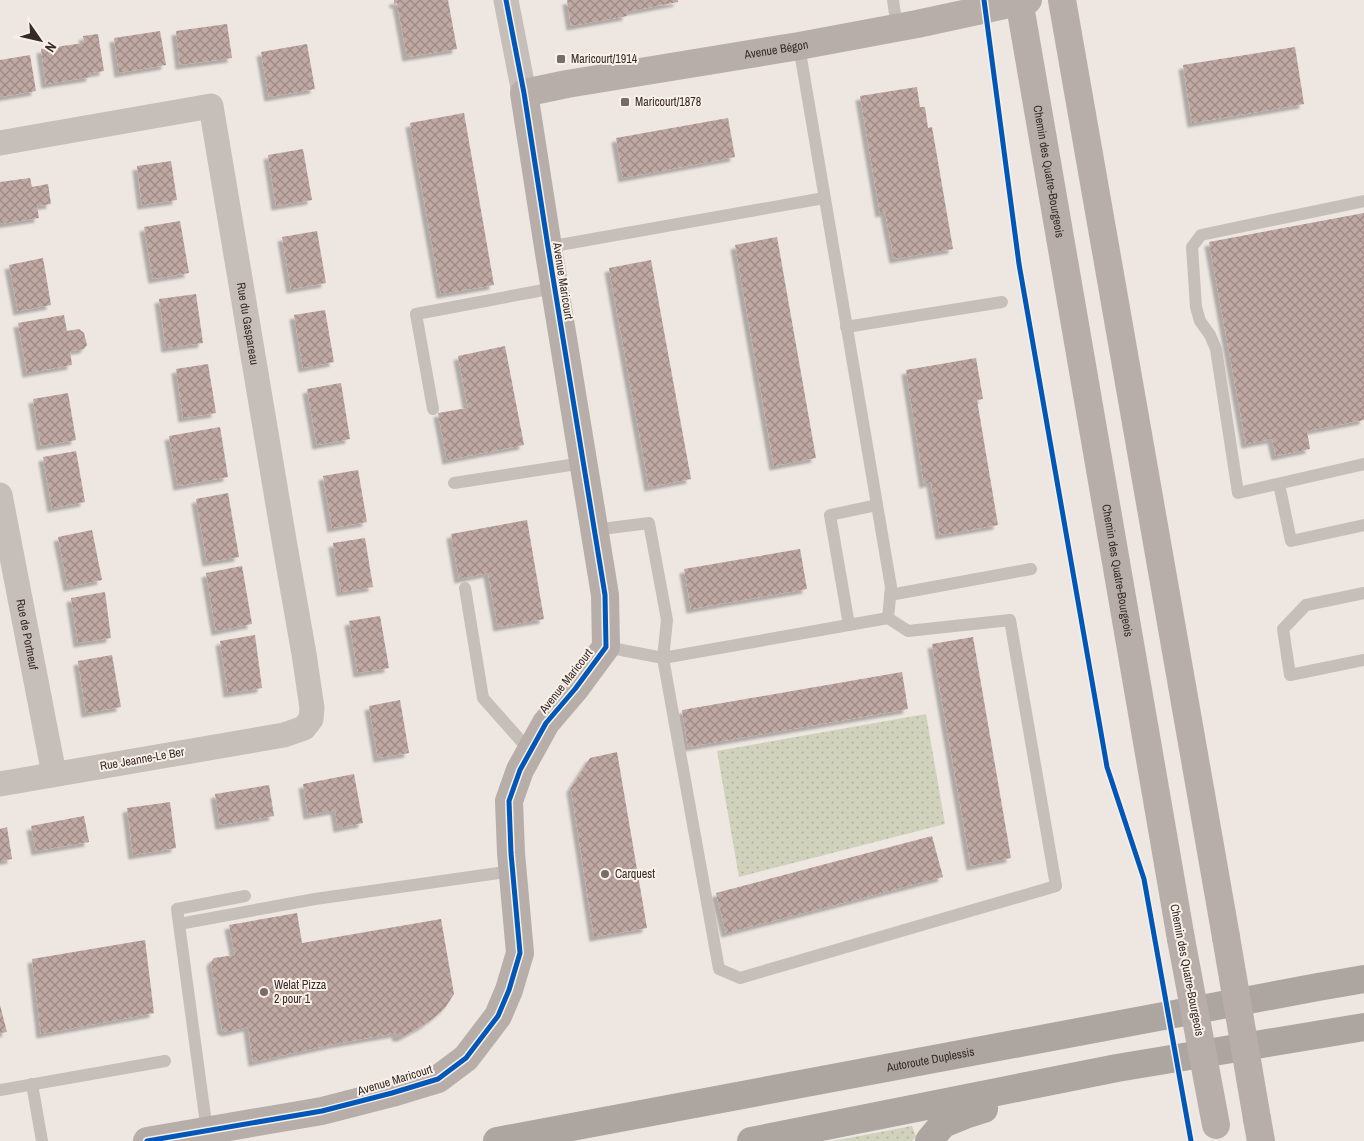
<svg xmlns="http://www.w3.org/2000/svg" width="1364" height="1141" font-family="'Archivo Narrow',sans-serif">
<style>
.grass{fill:url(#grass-dots)}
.building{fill:url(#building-cross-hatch);filter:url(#shadow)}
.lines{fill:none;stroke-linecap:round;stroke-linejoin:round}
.lane{stroke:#c6beb9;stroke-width:12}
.street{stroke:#c6beb9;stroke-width:25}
.secondary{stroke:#b7aeaa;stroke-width:28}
.highway{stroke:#aca5a0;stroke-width:28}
.secondary-bridge{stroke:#b7aeaa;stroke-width:28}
.cycleway-casing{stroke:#f9f0e8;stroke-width:8}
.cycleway{stroke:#0057b8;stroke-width:5}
.poi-dot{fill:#776c69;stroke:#f9f0e8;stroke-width:2}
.labels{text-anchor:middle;stroke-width:4;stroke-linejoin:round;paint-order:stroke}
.street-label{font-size:12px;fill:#372b28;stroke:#f9f0e8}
.poi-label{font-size:12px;fill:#372b28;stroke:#f9f0e8;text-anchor:start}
</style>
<defs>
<pattern id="grass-dots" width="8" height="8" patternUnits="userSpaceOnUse" patternTransform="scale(1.25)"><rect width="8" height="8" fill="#d0d2bb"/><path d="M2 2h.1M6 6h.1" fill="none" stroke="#b3b4a1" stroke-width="1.8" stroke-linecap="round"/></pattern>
<pattern id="building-cross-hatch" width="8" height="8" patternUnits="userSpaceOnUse" patternTransform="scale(1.25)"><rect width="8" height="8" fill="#c0a8a3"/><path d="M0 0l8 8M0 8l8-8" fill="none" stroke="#9d8985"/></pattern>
<filter id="shadow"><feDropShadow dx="-4.5" dy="4.5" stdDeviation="1" flood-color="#0004"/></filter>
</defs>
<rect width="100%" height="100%" fill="#ede6e1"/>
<!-- grass -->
<g class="grass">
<polygon points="926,714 945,824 739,877 717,751"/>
<polygon points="912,1126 916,1137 912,1141 833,1141"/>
</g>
<!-- building -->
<g class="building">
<polygon points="394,0 448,0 457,49 407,57 397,3 394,4"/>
<polygon points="567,0 678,0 678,2 626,12 627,16 571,26"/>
<polygon points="227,24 232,58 180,65 176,31"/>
<polygon points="160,31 166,65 119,73 114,38"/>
<polygon points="98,34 104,71 90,73 91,77 46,84 41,49 84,43 83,36"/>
<polygon points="307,44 315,89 269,97 261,52"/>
<polygon points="1295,47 1304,104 1192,123 1183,65"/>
<polygon points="30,55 36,91 0,97 0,60"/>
<polygon points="917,87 920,107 925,107 928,128 932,127 953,249 894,259 885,212 880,213 860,96"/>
<polygon points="464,113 494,285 441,294 410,123"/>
<polygon points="728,118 735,157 623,178 616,138"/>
<polygon points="303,149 312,200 276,206 268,155"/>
<polygon points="171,161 177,200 142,205 137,166"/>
<polygon points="30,178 32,187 48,184 51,204 37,206 39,218 0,224 0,182"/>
<polygon points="1364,213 1364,420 1307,431 1310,449 1276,456 1272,439 1246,444 1209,242"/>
<polygon points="180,221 189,273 153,279 144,227"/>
<polygon points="317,231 326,283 291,289 282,237"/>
<polygon points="777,237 816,458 774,466 735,245"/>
<polygon points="43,258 51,305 18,311 9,265"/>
<polygon points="651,260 691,479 649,487 609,268"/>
<polygon points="196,294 203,343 166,348 159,299"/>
<polygon points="325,310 334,362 303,368 294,315"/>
<polygon points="64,315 67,331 79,329 84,333 87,345 84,349 70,351 72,365 27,373 18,323"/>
<polygon points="505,346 524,445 447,460 438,413 468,408 458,356"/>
<polygon points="976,358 983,399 977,400 998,525 940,535 931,482 924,484 906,370"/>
<polygon points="208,364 216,413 183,418 176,369"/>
<polygon points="341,383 350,439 317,445 307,389"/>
<polygon points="68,393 76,440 41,446 33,399"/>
<polygon points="220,427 228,477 178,486 169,436"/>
<polygon points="76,451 85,502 52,508 43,457"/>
<polygon points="358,470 367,522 332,528 323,476"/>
<polygon points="228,493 239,557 207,562 196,499"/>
<polygon points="527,520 544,619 498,627 488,573 459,579 451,534"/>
<polygon points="92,530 102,580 68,587 58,537"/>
<polygon points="365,538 373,587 341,592 333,543"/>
<polygon points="800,549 807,589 691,609 684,569"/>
<polygon points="242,566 252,624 216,631 206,573"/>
<polygon points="105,592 111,638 78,643 71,598"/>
<polygon points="380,616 389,668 358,673 349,621"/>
<polygon points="255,635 262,688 228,693 220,641"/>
<polygon points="973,637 1011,858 971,866 932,644"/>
<polygon points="112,655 121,707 86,713 78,661"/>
<polygon points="902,672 908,709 688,747 682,710"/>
<polygon points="400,700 409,753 378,758 369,706"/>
<polygon points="617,752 647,928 594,937 571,788 590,758"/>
<polygon points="354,774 363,823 338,828 335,810 308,815 303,784"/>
<polygon points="269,785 274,816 220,825 215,794"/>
<polygon points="170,802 176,848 133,855 127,808"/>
<polygon points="84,816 89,842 36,851 31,826"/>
<polygon points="7,827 12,859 0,861 0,829"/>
<polygon points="932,836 943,877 726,933 716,893"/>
<polygon points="297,913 302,943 441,919 454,994 445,1008 436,1016 424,1025 402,1037 397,1037 396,1033 334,1044 253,1062 248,1027 227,1032 222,1030 211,962 214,958 235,955 229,925"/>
<polygon points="145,940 154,1013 41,1034 32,959"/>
<polygon points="0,1005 7,1032 0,1033"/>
</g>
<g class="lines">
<!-- lane -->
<g class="lane">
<polyline points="893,0 897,28"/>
<polyline points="799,46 891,587 888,618"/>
<polyline points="1364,201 1201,235 1192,247 1196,307 1200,321 1210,335 1216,349 1238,493 1364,464"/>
<polyline points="548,247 824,198"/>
<polyline points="846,327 1002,302"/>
<polyline points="433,409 416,314 554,288"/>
<polyline points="454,483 583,463"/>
<polyline points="1279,484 1291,541 1364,525"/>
<polyline points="594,530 649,523 667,620 663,658 719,969 740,978 1056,886 1010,620 908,631 888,618 663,658 606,647"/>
<polyline points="465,588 483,698 530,751"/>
<polyline points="1364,593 1306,605 1283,629 1290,675 1364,660"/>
<polyline points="890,595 1031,569"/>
<polyline points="849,625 830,515 877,505"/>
<polyline points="179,924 315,899 513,871"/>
<polyline points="32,1084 42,1141"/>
<polyline points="0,1090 165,1061"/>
<polyline points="207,1131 177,909 245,896"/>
</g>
<!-- street -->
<g class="street">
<polyline points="506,0 524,93"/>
<path id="s1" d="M0,143l211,-37 73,434 20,114 8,54 -1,11 -7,9 -20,7 -284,49"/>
<path id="s2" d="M0,495l54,279"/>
</g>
<!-- secondary -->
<g class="secondary">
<path id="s3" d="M1019,0l162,939"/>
<polyline points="1062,0 1226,937"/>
<polyline points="1257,1119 1261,1141"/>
<path id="s4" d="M147,1141l175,-30 70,-18 46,-14 28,-21 32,-42 11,-26 11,-37 -9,-100 -2,-52 11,-31 26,-47 29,-34 31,-42 -1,-52 -57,-348 -24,-154 43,-9 232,-38 118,-22 111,-24"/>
</g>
<!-- highway -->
<g class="highway">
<path id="s5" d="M497,1141l821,-154 46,-8"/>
<polyline points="751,1141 1117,1068 1364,1027"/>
<polyline points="929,1141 943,1124 965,1115 984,1109"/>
</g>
<!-- secondary-bridge -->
<g class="secondary-bridge">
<polyline points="1226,937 1257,1119"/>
<polyline points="1181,939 1216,1125"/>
</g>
<!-- cycleway casing -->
<g class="cycleway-casing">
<g id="cycleway">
<polyline points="984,0 1019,264 1107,767 1144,879 1191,1141"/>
<polyline points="147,1141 322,1111 392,1093 438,1079 466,1058 498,1016 509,990 520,953 511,853 509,801 520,770 546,723 575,689 606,647 605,595 548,247 524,93 506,0"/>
</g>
</g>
<!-- cycleway -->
<use href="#cycleway" class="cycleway"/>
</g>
<!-- markers -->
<g class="poi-dot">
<rect x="556" y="54" width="10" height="10" rx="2.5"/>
<rect x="620" y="97" width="10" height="10" rx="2.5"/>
<circle cx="605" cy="874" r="5"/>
<circle cx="264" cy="992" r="5"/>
</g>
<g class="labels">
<!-- street labels -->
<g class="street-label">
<text dy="4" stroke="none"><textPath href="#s4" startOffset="1605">Avenue Bégon</textPath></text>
<text dy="4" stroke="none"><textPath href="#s3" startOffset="174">Chemin des Quatre-Bourgeois</textPath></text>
<text transform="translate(563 281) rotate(81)" y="4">Avenue Maricourt</text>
<text dy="4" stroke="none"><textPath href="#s1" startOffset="435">Rue du Gaspareau</textPath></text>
<text dy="4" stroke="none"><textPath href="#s3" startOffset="579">Chemin des Quatre-Bourgeois</textPath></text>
<text dy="4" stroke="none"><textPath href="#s2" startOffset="142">Rue de Portneuf</textPath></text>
<text transform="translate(566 681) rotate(-52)" y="4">Avenue Maricourt</text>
<text transform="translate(142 759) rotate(-10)" y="4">Rue Jeanne-Le Ber</text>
<text transform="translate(1187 970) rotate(79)" y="4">Chemin des Quatre-Bourgeois</text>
<text dy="4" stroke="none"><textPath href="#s5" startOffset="441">Autoroute Duplessis</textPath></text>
<text transform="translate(395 1080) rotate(-17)" y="4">Avenue Maricourt</text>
</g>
<!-- poi labels -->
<g class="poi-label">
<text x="571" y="63">Maricourt/1914</text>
<text x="635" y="106">Maricourt/1878</text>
<text x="615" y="878">Carquest</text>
<text x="274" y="989">Welat Pizza<tspan x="274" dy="14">2 pour 1</tspan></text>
</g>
</g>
<!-- north arrow -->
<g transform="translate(40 40) rotate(124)" stroke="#f9f0e8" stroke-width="4" paint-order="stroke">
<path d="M0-4L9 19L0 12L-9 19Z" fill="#372b28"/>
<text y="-8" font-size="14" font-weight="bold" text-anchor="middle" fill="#372b28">N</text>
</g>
</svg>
